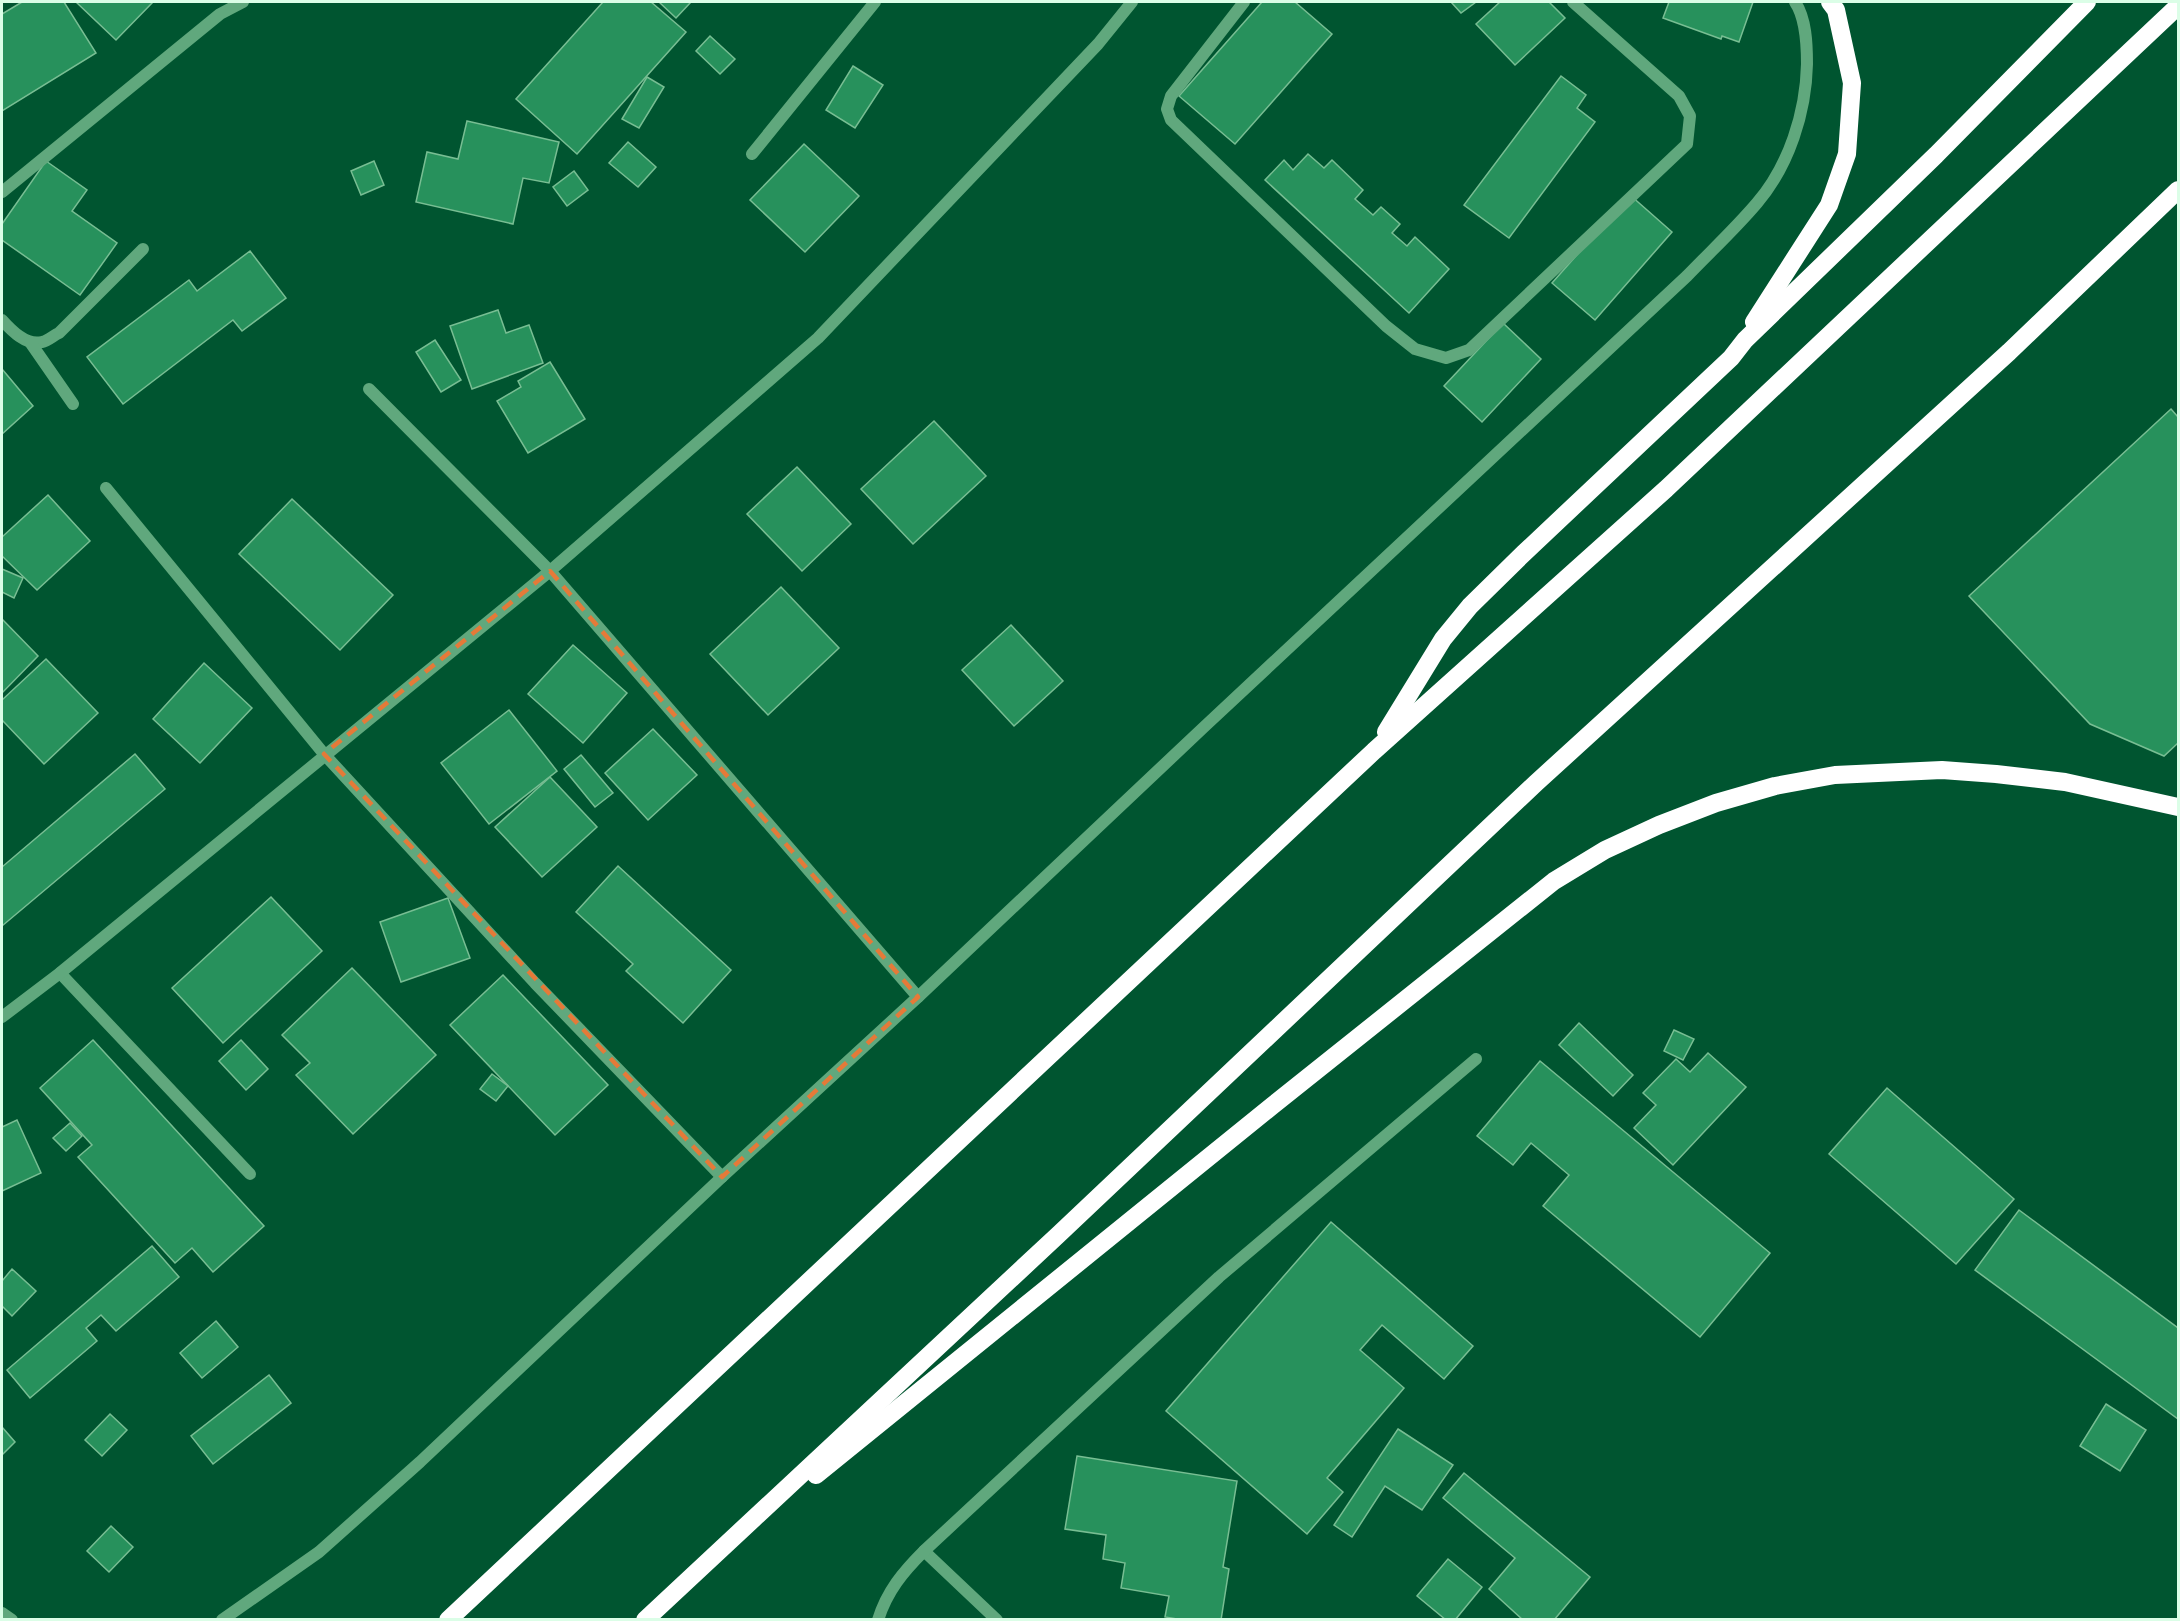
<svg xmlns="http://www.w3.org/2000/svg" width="2180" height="1621" font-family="'PT Sans Narrow',sans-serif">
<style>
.building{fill:#27915c;stroke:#78be93;stroke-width:1.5}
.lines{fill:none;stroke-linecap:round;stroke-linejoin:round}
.service{stroke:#60a87d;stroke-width:12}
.minor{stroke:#60a87d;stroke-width:12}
.tertiary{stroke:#60a87d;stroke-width:12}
.motorway{stroke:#fff;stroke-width:18}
.marked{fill:none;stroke:#e57a38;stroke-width:4.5;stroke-dasharray:12 8;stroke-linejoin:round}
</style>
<rect width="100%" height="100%" fill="#005530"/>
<!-- building -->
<g class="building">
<polygon points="22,2 64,2 96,53 2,111 2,14"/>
<polygon points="76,2 153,2 116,40"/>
<polygon points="603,2 651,2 686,32 577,154 516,99"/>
<polygon points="659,2 691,2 676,18"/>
<polygon points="1262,2 1295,2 1332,34 1235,144 1179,96"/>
<polygon points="1451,2 1476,2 1461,13"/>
<polygon points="1500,2 1549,2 1565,18 1515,65 1476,24"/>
<polygon points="1669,2 1753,2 1739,42 1722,36 1721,39 1663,18"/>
<polygon points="710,36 735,59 720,74 696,51"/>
<polygon points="853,66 883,85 855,128 826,110"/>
<polygon points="1561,76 1586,95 1577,108 1595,122 1509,238 1464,205"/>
<polygon points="647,77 664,87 639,128 622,119"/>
<polygon points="467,121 559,142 549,183 523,178 513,224 416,202 427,152 458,159"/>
<polygon points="628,142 656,167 638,187 609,163"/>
<polygon points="804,144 859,196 805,252 750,200"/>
<polygon points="1308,154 1324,168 1332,160 1363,190 1355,199 1373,215 1381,207 1400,224 1392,233 1407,246 1415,237 1449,269 1409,313 1265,180 1284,160 1293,170"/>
<polygon points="46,161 87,190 72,211 117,243 80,295 2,240 2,224"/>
<polygon points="374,161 384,185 361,195 351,171"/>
<polygon points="574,171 588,190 567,206 553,187"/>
<polygon points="1630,195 1672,232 1595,320 1552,283"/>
<polygon points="250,251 286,298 242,331 233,320 123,404 87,357 189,280 197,291"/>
<polygon points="498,310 506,333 529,325 543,363 472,389 450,326"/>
<polygon points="1503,323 1541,359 1482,422 1444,386"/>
<polygon points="435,340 461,380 441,392 416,352"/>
<polygon points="550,362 585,419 528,453 497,401 521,387 518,381"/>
<polygon points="2,369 33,406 2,434"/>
<polygon points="2171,409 2178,417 2178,743 2164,756 2090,724 1969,596"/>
<polygon points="934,421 986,476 913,544 861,489"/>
<polygon points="797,467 851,524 802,571 747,514"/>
<polygon points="48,495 90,541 37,590 2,556 2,537"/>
<polygon points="292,499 393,595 340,650 239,554"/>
<polygon points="2,569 23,578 14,598 2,592"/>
<polygon points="781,587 839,648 768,715 710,654"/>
<polygon points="2,619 38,656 2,693"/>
<polygon points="1011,625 1063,681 1014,726 962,670"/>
<polygon points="573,645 627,693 583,743 528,694"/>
<polygon points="46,659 98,713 44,764 2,720 2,700"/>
<polygon points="204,663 252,708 200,763 153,719"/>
<polygon points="509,710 557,771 489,824 441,763"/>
<polygon points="653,729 697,775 648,820 605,773"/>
<polygon points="135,754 165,789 2,926 2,867"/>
<polygon points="581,755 613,793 595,807 564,769"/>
<polygon points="550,777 597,827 542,877 495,827"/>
<polygon points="618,866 731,970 683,1023 626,971 633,964 576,912"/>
<polygon points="271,897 322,951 223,1043 172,988"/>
<polygon points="448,898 470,958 401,982 380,922"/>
<polygon points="352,968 436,1055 353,1134 296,1075 310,1063 282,1035"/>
<polygon points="503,975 608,1085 555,1135 450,1025"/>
<polygon points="1579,1023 1633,1075 1613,1096 1559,1045"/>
<polygon points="1674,1030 1694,1039 1683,1060 1664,1051"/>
<polygon points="93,1040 264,1226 213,1272 192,1248 175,1263 78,1157 92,1145 40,1088"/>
<polygon points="241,1040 268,1069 246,1090 219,1061"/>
<polygon points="1708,1053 1746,1087 1673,1165 1634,1128 1656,1105 1643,1093 1676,1059 1690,1072"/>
<polygon points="1540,1061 1770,1253 1700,1337 1543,1206 1569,1175 1531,1143 1513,1165 1477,1136"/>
<polygon points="492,1074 508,1086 496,1101 480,1089"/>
<polygon points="1887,1088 2014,1199 1956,1264 1829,1154"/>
<polygon points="17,1120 41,1173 2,1191 2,1127"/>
<polygon points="70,1123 82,1136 66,1151 53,1138"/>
<polygon points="2019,1210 2178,1328 2178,1419 1975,1270"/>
<polygon points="1331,1222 1473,1346 1444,1379 1382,1325 1360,1350 1404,1388 1327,1478 1343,1492 1307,1534 1166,1411"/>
<polygon points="152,1246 179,1277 116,1331 101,1315 86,1328 97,1341 30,1398 7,1370"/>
<polygon points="12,1269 36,1291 12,1316 2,1306 2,1281"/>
<polygon points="216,1321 238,1347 202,1378 180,1353"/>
<polygon points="269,1375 291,1403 213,1464 191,1436"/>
<polygon points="2106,1404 2146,1430 2120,1471 2080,1446"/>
<polygon points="110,1414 127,1430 102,1456 85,1440"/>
<polygon points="2,1427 15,1442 2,1455"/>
<polygon points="1398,1429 1453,1465 1422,1510 1385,1486 1352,1537 1334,1525"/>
<polygon points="1077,1456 1237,1481 1223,1567 1229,1569 1221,1620 1183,1620 1165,1617 1169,1596 1121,1588 1125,1563 1103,1559 1106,1535 1065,1529"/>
<polygon points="1464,1473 1590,1577 1554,1620 1523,1620 1489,1589 1515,1558 1443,1498"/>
<polygon points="111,1526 133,1547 109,1572 87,1551"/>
<polygon points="1448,1559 1482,1587 1455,1620 1446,1620 1417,1596"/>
</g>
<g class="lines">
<!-- service -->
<polyline class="service" points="1244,2 1171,96 1167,109 1171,120 1386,326 1415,349 1446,358 1469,350 1687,144 1690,116 1679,96 1573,2"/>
<!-- minor -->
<g class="minor">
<polyline points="752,154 875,2"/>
<polyline points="2,192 220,14 243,2"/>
<path d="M2,320c9,10 24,26 40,22 6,-1 12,-7 17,-9l84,-84"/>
<polyline points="30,342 73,404"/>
<polyline points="369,389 550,571 918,997"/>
<polyline points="106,488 324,754 535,983 722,1177"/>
<polyline points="60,973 250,1174"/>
<polyline points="2,1017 60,973 550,571 818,338 1098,44 1132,2"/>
<polyline points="924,1551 997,1620"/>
<polyline points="2,1613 12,1620"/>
<path d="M878,1620c9,-29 25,-48 46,-69l295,-274 257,-218"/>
</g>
<!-- tertiary -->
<path class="tertiary" d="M222,1620l97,-68 101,-90 302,-285 196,-180 286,-270 483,-451c23,-24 48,-47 70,-73 32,-37 49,-91 50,-139 0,-20 -1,-46 -12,-62"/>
<!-- motorway -->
<g class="motorway">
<polyline points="1754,322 1829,205 1847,154 1852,83 1836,10 1830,2"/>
<polyline points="1386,732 1443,639 1470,606 1524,553 1731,358 1745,340 1936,155 2087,2"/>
<polyline points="816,1475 1272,1106 1554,881 1605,850 1659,825 1716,803 1775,786 1835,775 1942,770 1996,774 2065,782 2178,807"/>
<polyline points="448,1620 1374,751 1666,489 2178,6"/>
<polyline points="645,1620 1058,1235 1536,783 2009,352 2178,190"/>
</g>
</g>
<!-- marked area -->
<path class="marked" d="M550,571l368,426 -196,180 -398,-423z"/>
<!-- border -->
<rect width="2180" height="1621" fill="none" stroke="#dbfee7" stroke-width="6"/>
</svg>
